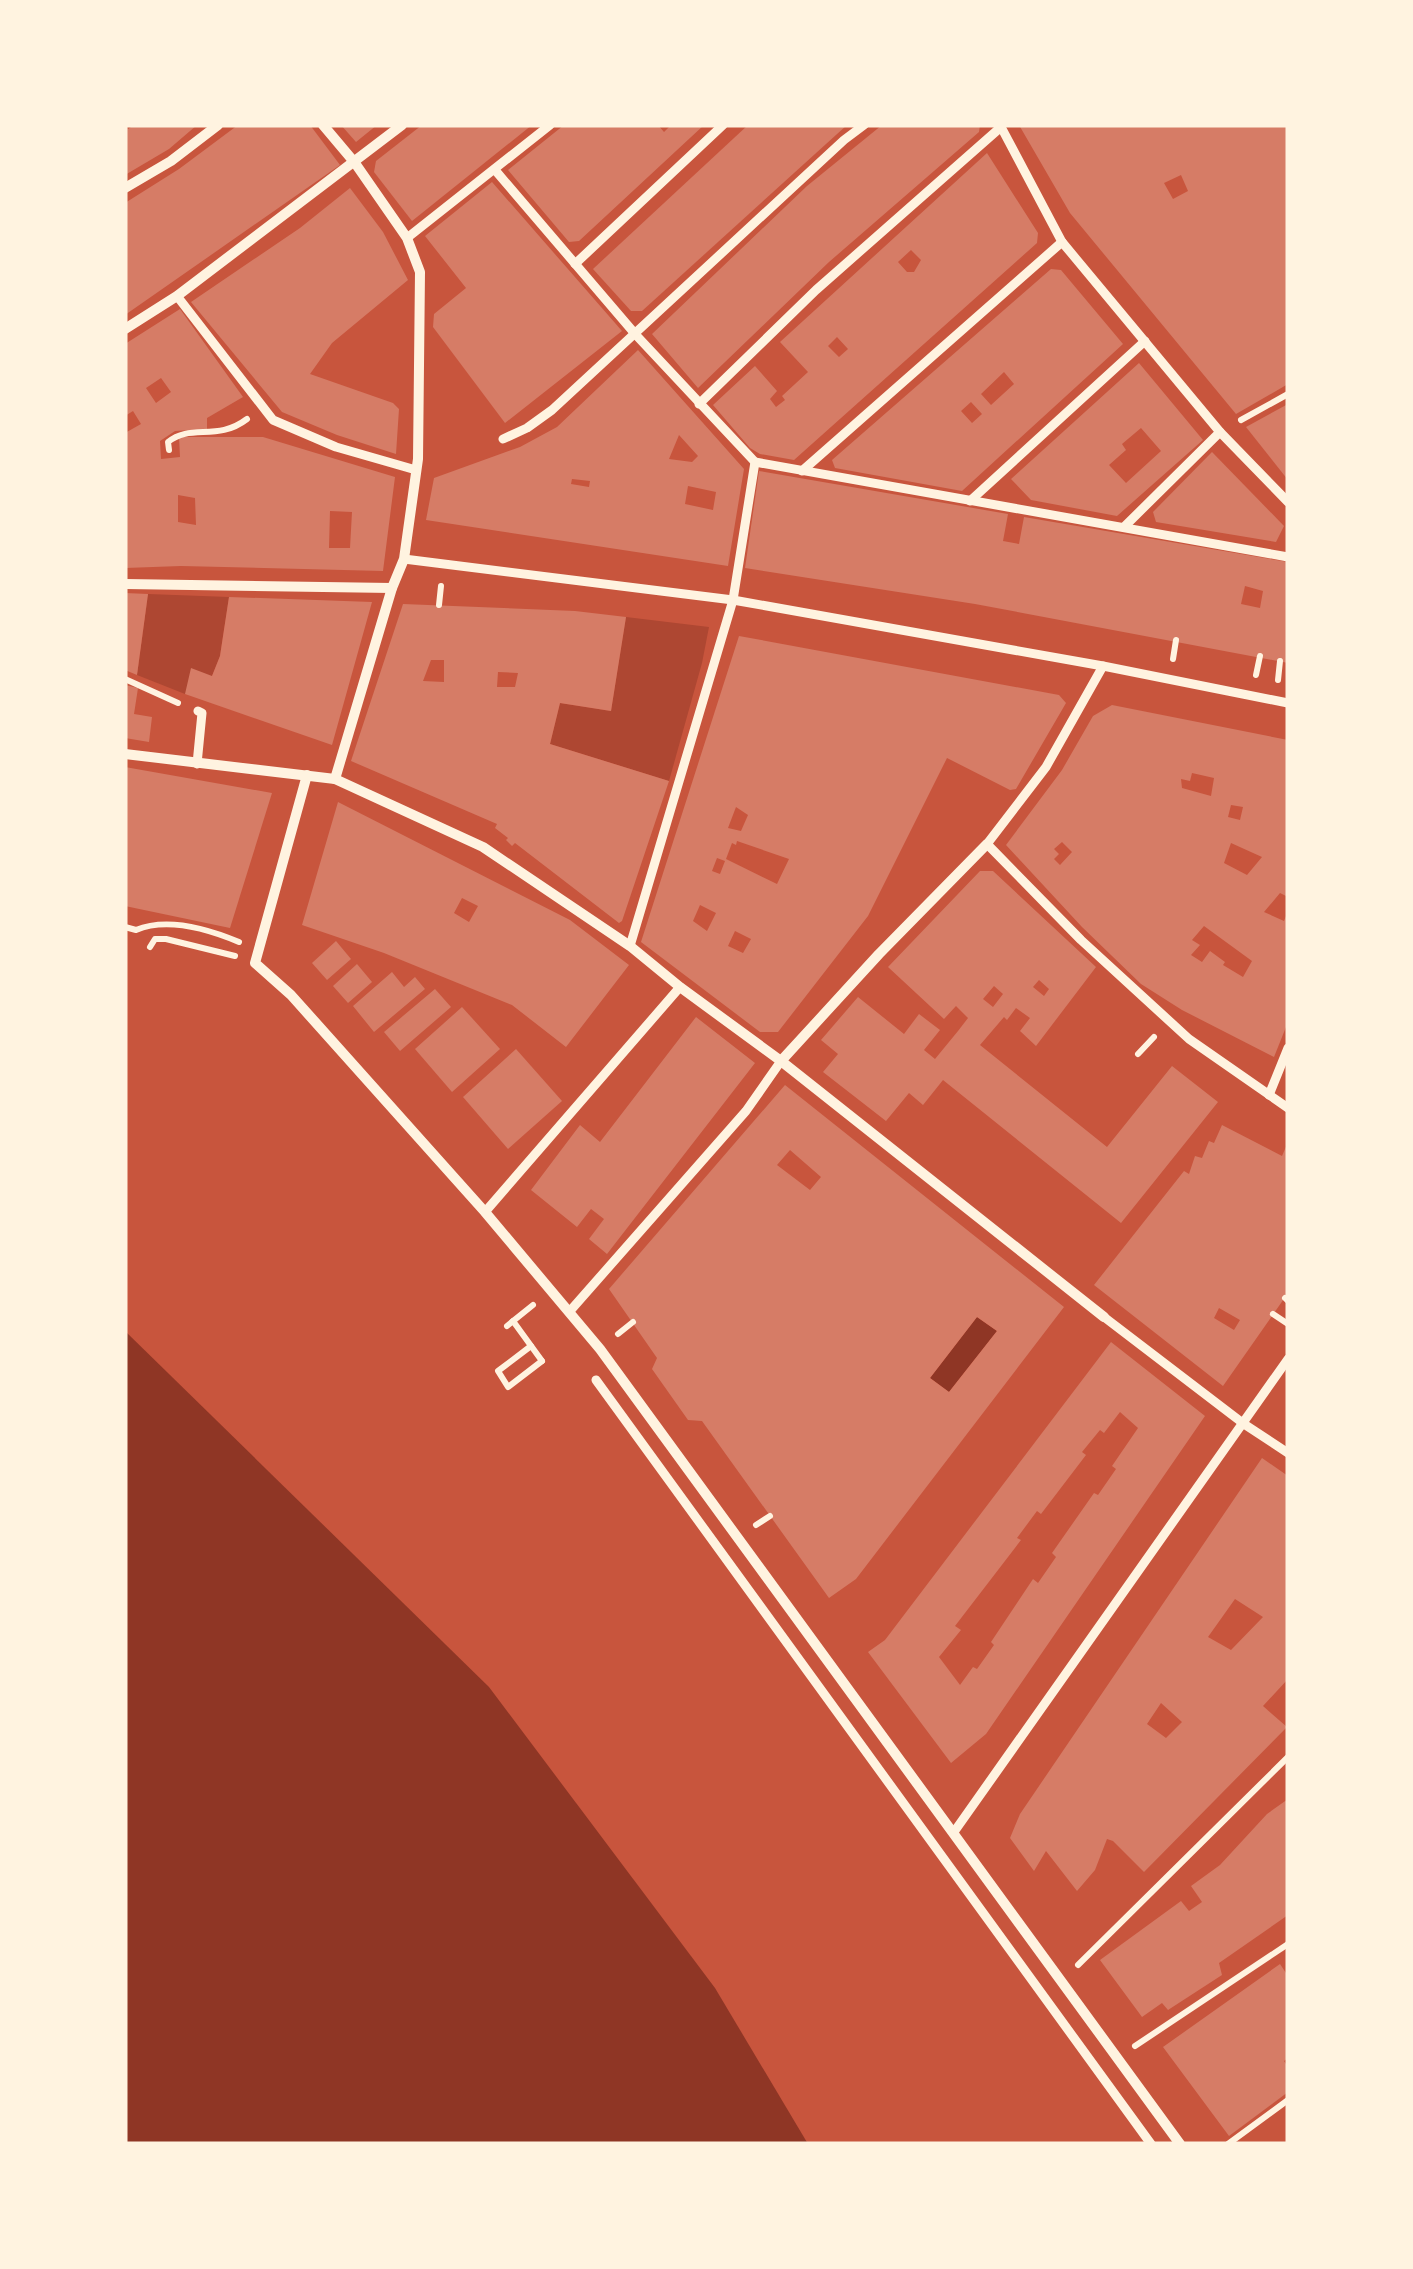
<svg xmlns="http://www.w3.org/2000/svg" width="1413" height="2269" font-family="'Fira Sans',sans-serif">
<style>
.green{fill:#ae4732}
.water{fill:#8f3625}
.building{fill:#d67c66;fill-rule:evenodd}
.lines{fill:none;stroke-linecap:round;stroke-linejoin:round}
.path{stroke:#fff3e0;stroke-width:6}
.pedestrian{stroke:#fff3e0;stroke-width:9}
.minor{stroke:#fff3e0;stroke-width:10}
</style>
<rect width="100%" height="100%" fill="#c8553d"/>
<!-- green -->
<g class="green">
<polygon points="148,594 229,597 220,656 212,676 185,694 137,675"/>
<polygon points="626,617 709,627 702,663 669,781 550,744 560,703 611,711"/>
</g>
<!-- water -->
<g class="water">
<polygon points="977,1317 997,1331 949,1392 930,1378"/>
<polygon points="125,1331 489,1687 715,1988 808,2144 125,2144"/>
</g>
<!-- building -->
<g class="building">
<polygon points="125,125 128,129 134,125 197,125 169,149 125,175"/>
<polygon points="238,125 310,125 340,165 125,315 125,203 179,169"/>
<polygon points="341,125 377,125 356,142"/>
<polygon points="422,125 532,125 412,221 374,172 376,161"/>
<polygon points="564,125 658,125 664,132 671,125 704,125 579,241 569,242 508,170"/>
<polygon points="748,125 847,125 642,311 631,311 593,269"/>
<polygon points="882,125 980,125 979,132 829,262 698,388 652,334 807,186"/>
<path d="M1019,125h269v259l-52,30 -166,-201zM1181,175l7,16 -15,8 -9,-16z"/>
<path d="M987,153l51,80 -1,10 -243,217 -34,-6 -10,-6 -37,-43 42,-39 22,25 -7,8 6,8 9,-7 -3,-4 26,-24 -28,-30zM911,250l10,10 -7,12h-7l-9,-10zM837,337l11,12 -9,8 -11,-11z"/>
<polygon points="492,182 622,331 505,423 433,327 434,314 466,288 425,236"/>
<polygon points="350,188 383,232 408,280 332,343 310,374 393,403 399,409 396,454 337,435 282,412 191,302 300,228"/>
<path d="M1051,269l10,1 62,74 -161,147 -127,-23 -3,-8zM1004,372l10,12 -23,21 -10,-11zM971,402l11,12 -10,9 -11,-12z"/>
<path d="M180,309l63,88 -36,21v11l-32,2 -15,10 1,18 19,-2 -1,-20h84l132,40 -12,94 -202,-5 -56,2v-135l16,-9 -8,-13 -8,5v-72zM161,378l10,14 -15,11 -10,-15zM178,495l17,3 1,27 -18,-3zM330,511l22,1 -2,36h-21z"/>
<path d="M638,350l106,119 -16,97 -302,-46 8,-42 86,-31 37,-20zM679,435l19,21 -6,6 -23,-3zM572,479l18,2 -1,6 -18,-3zM688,486l28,6 -3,18 -28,-6z"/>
<path d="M1139,363l64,77 -86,76 -86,-16 -20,-21zM1141,428l20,23 -35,32 -17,-18 17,-15 -4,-6z"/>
<polygon points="1288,404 1288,480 1246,427"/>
<polygon points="1212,452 1284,526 1276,542 1156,522 1153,512"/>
<path d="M759,471l249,43 -5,27 16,3 5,-27 264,45v101l-313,-59 -230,-36zM1245,586l18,5 -3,17 -19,-4z"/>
<polygon points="125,593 148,594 137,675 125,670"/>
<polygon points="229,597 372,602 332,745 185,694 191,668 212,676 220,656"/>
<path d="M403,604l172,7 51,6 -15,94 -51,-8 -10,41 119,37 -47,140 -3,2 -104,-80 -3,3 -6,-6 2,-2 -13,-10 2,-4 -146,-63zM431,660h13v22l-21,-1zM498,672l20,1 -3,14h-18z"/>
<path d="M739,636l320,59 7,8 -50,86 -6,1 -63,-32 -79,158 -90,116h-18l-119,-90zM736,807l12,8 -7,16 -13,-3zM737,841l52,18 -12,25 -51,-25 6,-16 4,2zM717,858l8,3 -5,13 -8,-3zM700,905l16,8 -9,18 -14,-10zM735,931l16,8 -8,14 -15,-7z"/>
<polygon points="125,685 138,688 134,714 152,717 149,742 125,738"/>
<path d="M1112,705l176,35v157l-8,-4 -16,19 20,9 4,-10v111l-14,35 -92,-47 -41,-26 -59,-57 -76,-82 56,-75 31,-54zM1192,773l22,5 -3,18 -29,-8 -1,-9 9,2zM1231,805l12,2 -3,13 -12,-3zM1062,842l10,10 -12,13 -6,-6 5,-5 -5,-5zM1231,843l31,14 -15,18 -23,-12zM1204,926l48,35 -9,16 -20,-12 2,-3 -15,-11 -8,11 -11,-7 9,-10 -8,-5z"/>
<polygon points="125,767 272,793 230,928 125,906"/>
<path d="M338,802l232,118 59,45 -63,82 -54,-42 -128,-52 -82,-28zM462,898l16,8 -9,16 -15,-9z"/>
<path d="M980,871h13l103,96 -60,79 -16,-15 10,-13 -14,-10 -9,12 -3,-3 -24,28 127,102 65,-81 46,36 -97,121 -178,-143 -20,25 -14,-12 -23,28 -63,-49 15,-18 -17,-14 37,-43 46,37 15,-20 21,16 -16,20 11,9 23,-28 10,-13 -12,-12 -12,13 -56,-52zM1039,980l10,9 -5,7 -11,-9zM994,986l9,8 -10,13 -10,-8z"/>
<polygon points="336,941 351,959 327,980 312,963"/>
<polygon points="357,964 372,982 348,1003 333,986"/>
<polygon points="392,972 404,987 415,977 425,989 374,1032 353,1006"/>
<polygon points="435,989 451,1007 400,1051 384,1032"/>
<polygon points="462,1007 500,1049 452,1092 415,1049"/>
<polygon points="696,1017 755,1063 607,1254 589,1239 604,1219 591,1209 577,1227 531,1190 580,1125 600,1142"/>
<polygon points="516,1049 562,1101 508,1149 463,1097"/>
<path d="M785,1085l279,222 -208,272 -27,19 -127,-177 -14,-1 -36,-51 5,-11 -48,-69zM790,1150l31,27 -11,13 -33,-25zM977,1317l20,14 -48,61 -19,-14z"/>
<path d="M1222,1125l60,31 6,-14v151l-65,93 -129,-101 90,-114 5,3 6,-18 7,2 7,-17 5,2zM1219,1308l21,12 -6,10 -20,-12z"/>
<path d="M1111,1342l94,74 -219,318 -35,29 -83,-111 17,-12zM1120,1412l18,16 -26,38 4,3 -18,26 -4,-2 -42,60 4,4 -18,26 -5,-4 -42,63 3,3 -17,24 -4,-2 -13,18 -21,-28 22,-27 -6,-4 66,-86 -4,-2 20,-27 4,3 45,-59 -4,-3 18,-22 4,3z"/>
<path d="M1262,1458l26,18v203l-25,27 24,21 -143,145 -31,-31 -6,-2 -12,31 -18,21 -31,-40 -12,20 -24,-33 10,-24zM1235,1599l28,18 -32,33 -23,-13zM1161,1703l21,19 -16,16 -19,-14z"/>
<polygon points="1288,1799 1288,1915 1219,1963 1222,1975 1168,2010 1162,2003 1142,2017 1100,1960 1181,1901 1189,1911 1202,1902 1191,1886 1220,1865 1267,1814"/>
<polygon points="1280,1964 1288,1976 1288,2058 1284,2061 1288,2067 1288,2092 1229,2136 1163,2047"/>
</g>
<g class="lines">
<!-- path -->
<g class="path">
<polyline points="1241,420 1288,394"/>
<path d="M169,450l-1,-8c23,-19 49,0 79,-23"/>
<polyline points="439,605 441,586"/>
<polyline points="1173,659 1176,640"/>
<polyline points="1256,675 1260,656"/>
<polyline points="125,679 178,703"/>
<polyline points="1278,680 1280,661"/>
<path d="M125,927l11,3c31,-13 72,-1 103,12"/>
<polyline points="150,947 155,939 166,939 235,956"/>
<polyline points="1138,1054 1154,1037"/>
<polyline points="1285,1298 1288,1301"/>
<polyline points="1273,1314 1288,1324"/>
<polyline points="513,1321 542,1361"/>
<polyline points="507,1326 533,1305"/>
<polyline points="618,1334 633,1322"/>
<polyline points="531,1346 498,1371 508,1387 542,1361"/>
<polyline points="756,1525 770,1516"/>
<polyline points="1078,1965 1288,1757"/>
<polyline points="1135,2046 1288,1944"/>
<polyline points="1228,2144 1288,2100"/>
</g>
<!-- pedestrian -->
<g class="pedestrian">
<polyline points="1000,125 1062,242 1220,432 1288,502"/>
<polyline points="495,170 636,335 755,462 1288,557"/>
<polyline points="407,238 550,125"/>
<polyline points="575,264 723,125"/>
<polyline points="177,296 273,420 336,447 416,470"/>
<polyline points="699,404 816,290 1001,127"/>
<polyline points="503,439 527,428 552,410 844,140 864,125"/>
<polyline points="802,471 1062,242"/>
<polyline points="970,501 1145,341"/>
<polyline points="1124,527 1220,432"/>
<polyline points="404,559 733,600 1103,666 1288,703"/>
<polyline points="1103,666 1046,767 987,844 1081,940 1189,1039 1288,1108"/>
<polyline points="197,764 202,713 198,711"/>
<polyline points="630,946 733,600 755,462"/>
<polyline points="1269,1095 1288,1048"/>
<polyline points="485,1212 680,987"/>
<polyline points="570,1311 746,1111 781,1061"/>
<polyline points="1104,1317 1244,1424 1288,1453"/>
<polyline points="596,1380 1151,2144"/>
<polyline points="954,1832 1288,1359"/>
</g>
<!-- minor -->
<g class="minor">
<polyline points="323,125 355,163 407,238 420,272 418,459 404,559 392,588 335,779"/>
<polyline points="125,188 171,161 218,125"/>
<polyline points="125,329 177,296 402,125"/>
<polyline points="125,584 392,588"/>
<polyline points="125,754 335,779 483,847 630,946 680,987 781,1061 1104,1317"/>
<polyline points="307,775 255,963 291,995 485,1212 600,1349 1180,2144"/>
<polyline points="781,1061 879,954 987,844"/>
</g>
</g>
<!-- border -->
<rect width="1413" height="2269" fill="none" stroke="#fff3e0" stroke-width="255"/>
</svg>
